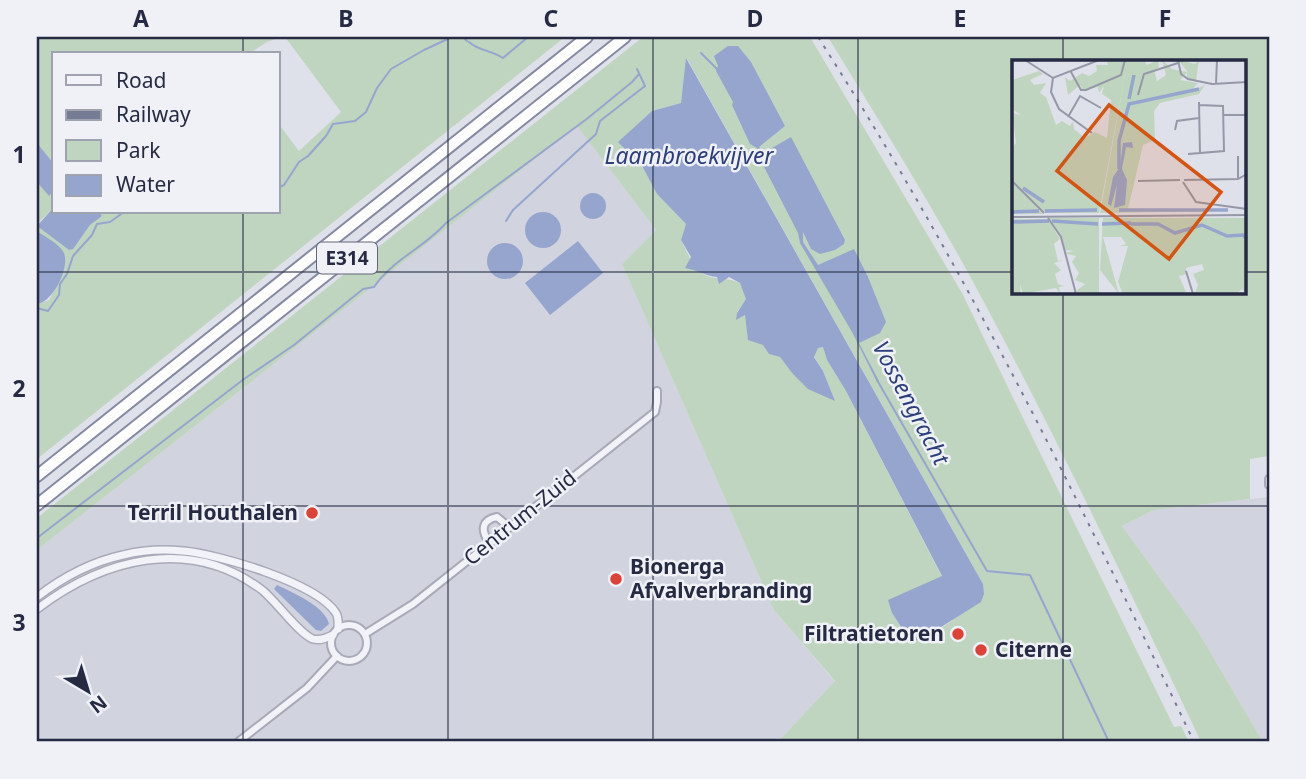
<svg xmlns="http://www.w3.org/2000/svg" width="1306" height="779" font-family="'Noto Sans',sans-serif">
<style>
.built{fill:#d1d3df}
.green{fill:#c0d5bf;fill-rule:evenodd}
.water{fill:#96a5ce}
.lines{fill:none;stroke-linecap:round;stroke-linejoin:round}
.stream{stroke:#96a5ce;stroke-width:2}
.minor-casing{stroke:#a8aab8;stroke-width:10}
.tertiary-casing{stroke:#a8aab8;stroke-width:10}
.motorway-casing{stroke:#858aa2;stroke-width:14}
.minor{stroke:#f2f3f8;stroke-width:6}
.tertiary{stroke:#f2f3f8;stroke-width:7}
.motorway{stroke:#fff;stroke-width:10}
.rail{stroke:#777c95;stroke-width:2;stroke-dasharray:3.5 7;stroke-linecap:butt}
.grid{fill:none;stroke:#262b43;stroke-width:2;stroke-opacity:0.55}
.poi-dot{fill:#dc4237;stroke:#eff1f7;stroke-width:2.5}
.labels{text-anchor:middle;stroke-width:5;stroke-linejoin:round;paint-order:stroke}
.shield{fill:#eff1f7;stroke:#626679;stroke-width:2}
.shield-label{font-size:19px;font-weight:bold;fill:#262b43}
.poi-label{font-size:21px;font-weight:bold;fill:#262b43;stroke:#eff1f7;text-anchor:end}
.street-label{font-size:21px;fill:#262b43;stroke:#eff1f7}
.water-label{font-size:23px;font-style:italic;fill:#2c3e7b;stroke:#eff1f7}
.inset-river{fill:none;stroke:#96a5ce;stroke-width:3.5}
.inset-road{fill:none;stroke:#9598a7;stroke-width:2}
.view{fill:#d55412;fill-opacity:0.15;stroke:#d55412;stroke-width:3.5}
.inset-edge{fill:none;stroke:#262b43;stroke-width:3.5}
.neatline{fill:none;stroke:#262b43;stroke-width:2.5}
.grid-label{font-size:23px;text-anchor:middle;font-weight:bold;fill:#262b43}
</style>
<rect width="100%" height="100%" fill="#dfe1ea"/>
<!-- built -->
<g class="built">
<polygon points="577,126 656,230 622,264 774,610 835,682 778,742 37,742 37,550"/>
<polygon points="1269,497 1269,742 1263,742 1196,628 1122,526 1154,510"/>
</g>
<!-- green -->
<g class="green">
<polygon points="37,37 281,37 267,42 248,54 54,54 54,164 37,143"/>
<polygon points="285,37 565,37 37,459 37,304 49,300 62,275 54,243 37,231 37,226 69,250 73,248 90,225 102,216 99,212 278,212 278,123 299,151 341,112"/>
<path d="M643,37h167l152,256 212,434 7,-1 8,16h-411l57,-61 -61,-71 -152,-346 34,-34 -79,-104 -540,424v-32zM687,59l296,525v10c-20,19 -46,42 -74,47l-17,-28 50,-36 -96,-186 -19,-31 -4,-13h-5l-4,9 9,15 11,29 -42,-27 -12,-16 -11,-3 -24,-40 -8,5v-7l10,-13 -7,-16c-13,-6 -21,-3 -33,-7 -13,-4 -20,-25 -26,-36l5,-16 -29,-30 -15,-28 -23,-24 33,-31 29,-8z"/>
<path d="M828,37h441v419l-19,3v40l-96,11 -32,16 74,102 67,114h-62c-73,-156 -148,-312 -230,-464 -45,-82 -95,-162 -143,-241zM1014,61h231v231h-231z"/>
<polygon points="37,182 49,195 54,192 54,207 37,224"/>
</g>
<!-- water -->
<g class="water">
<polygon points="728,46 738,46 751,62 785,126 759,147 765,152 791,137 845,240 844,244 835,250 820,254 811,249 803,232 803,242 818,265 854,249 868,277 886,322 880,333 859,343 879,381 877,382 852,332 800,243 798,233 760,159 757,148 750,144 732,105 733,102 716,71 718,66 714,56"/>
<path d="M686,58l297,526 1,10 -3,8 -59,37 -12,2 -18,-28 -4,-13 54,-24 -96,-185 -19,-31 -4,-13 -5,1 -4,9 9,14 12,30 -27,-12 -16,-16 -12,-16 -11,-3 -6,-9 -15,-5 -3,-25 -9,5 1,-7 9,-14 -6,-16 -11,-6 -10,7 -2,-7c-11,-1 -20,-7 -32,-9l6,-11 -10,-17 5,-16 -29,-30 -15,-28 -24,-24 34,-31 29,-8z"/>
<polygon points="37,143 54,164 54,191 49,196 37,182"/>
<circle cx="593" cy="206" r="13"/>
<polygon points="54,207 54,212 99,212 102,216 90,225 73,249 69,250 37,226"/>
<circle cx="543" cy="230" r="18"/>
<path d="M37,231c8,6 22,12 27,22 6,16 -12,50 -27,51z"/>
<polygon points="578,241 603,273 550,315 525,283"/>
<circle cx="505" cy="261" r="18"/>
<path d="M277,585c15,7 49,22 52,39l-8,7 -5,-1 -42,-41z"/>
</g>
<g class="lines">
<!-- stream -->
<g class="stream">
<polyline points="463,37 467,41"/>
<path d="M469,42c10,9 22,8 34,16l25,-21"/>
<polyline points="701,53 718,70"/>
<polyline points="278,188 284,185 299,162 308,156 326,136 333,124 355,121 366,112 377,88 391,69 424,50 452,37"/>
<polyline points="506,221 513,210 596,134 600,121 645,86 637,69"/>
<polyline points="37,308 48,311 59,295 60,284 67,274 73,256 92,235 97,224 110,222 124,212"/>
<polyline points="877,380 987,571 1030,575 1109,742"/>
<path d="M37,538l207,-159 50,-34 69,-56 11,-2c19,-28 50,-39 72,-64l142,-105 44,-36 7,-8"/>
</g>
<!-- minor casing -->
<g class="minor-casing">
<g id="minor">
<polyline points="1269,479 1269,485"/>
<path d="M489,542c-8,-11 -8,-22 8,-25l12,10"/>
<circle cx="349" cy="643" r="18"/>
<polyline points="365,634 413,604 655,412 657,402 657,391"/>
<polyline points="238,742 307,688 337,656"/>
</g>
</g>
<!-- tertiary casing -->
<g class="tertiary-casing">
<g id="tertiary">
<path d="M37,597c26,-20 54,-35 86,-42 20,-5 40,-6 60,-4 35,3 134,32 153,62 3,5 2,10 2,16"/>
<path d="M37,609c66,-50 152,-74 225,-19 14,11 37,44 51,49 7,2 14,-1 20,-4"/>
</g>
</g>
<!-- motorway casing -->
<g class="motorway-casing">
<g id="motorway">
<polyline points="37,476 587,37"/>
<polyline points="37,505 625,37"/>
</g>
</g>
<!-- minor -->
<use href="#minor" class="minor"/>
<!-- tertiary -->
<use href="#tertiary" class="tertiary"/>
<!-- motorway -->
<use href="#motorway" class="motorway"/>
<!-- rail -->
<path class="rail" d="M818,37c145,226 261,463 376,705"/>
</g>
<!-- grid -->
<path class="grid" d="M243,37v17M448,37v705M653,37v705M858,37v705M1063,37v24M243,212v530M37,272h977M1245,272h24M1063,292v450M37,506h1232"/>
<!-- markers -->
<g class="poi-dot">
<circle cx="312" cy="513" r="7"/>
<circle cx="616" cy="579" r="7"/>
<circle cx="958" cy="634" r="7"/>
<circle cx="981" cy="650" r="7"/>
</g>
<g class="labels">
<!-- shield labels -->
<rect class="shield" x="317" y="242.5" width="60" height="31" rx="5"/>
<g class="shield-label">
<text x="347" y="265">E314</text>
</g>
<!-- poi labels -->
<g class="poi-label">
<text x="298" y="520">Terril Houthalen</text>
<text x="630" y="574" text-anchor="start">Bionerga<tspan x="630" dy="24">Afvalverbranding</tspan></text>
<text x="944" y="641">Filtratietoren</text>
<text x="995" y="657" text-anchor="start">Citerne</text>
</g>
<!-- street labels -->
<g class="street-label">
<text transform="translate(520 518) rotate(-39)" y="7">Centrum-Zuid</text>
</g>
<!-- water labels -->
<g class="water-label">
<text x="689" y="164">Laambroekvijver</text>
<text transform="translate(911 403) rotate(62)" y="8">Vossengracht</text>
</g>
</g>
<!-- overview -->
<g transform="translate(1012 60)">
<rect width="234" height="234" fill="#dfe1ea"/>
<path d="M94,0h38l3,5 11,-5 1,8 -5,2 3,11 9,-6 -4,-15 10,9 16,3 -10,-12 17,4 4,-4 -3,21 -9,-2v-6l-7,7 18,3 -8,9 15,-7 -6,9 -39,9 -6,8 1,29 -12,5 -15,64 95,2 -123,2 26,-143 -27,143h-54l-33,-33v-33l4,-4 -4,-30 9,2 -9,-6v-29l27,-9 4,3 -13,6 4,5 12,-2 -6,10 6,4 10,28 6,-4 8,5 3,-5 1,8 11,9 10,-6 12,6 4,-38 -9,-6 2,-8 -5,7 -1,-6 -15,3 -3,-5 -12,10 -3,-18 5,4 12,-8 7,3 8,-5 -1,-6h12zM0,122l28,29 3,3h-31zM37,158h50v76l-24,-2 10,-8 -10,-4 4,-7 -7,-11 4,-6 -12,-3 11,-2 -11,-1 -3,-15zM91,158h143v76l-4,-5 -6,5 -41,-1 3,-8 -5,-11 11,-4 -2,-6 -16,4 1,6 -8,2 7,16 -4,2h-59l-5,-12 10,-36h-9l7,-2 -5,-7h-18l16,57 -19,-24zM0,159h36l12,20 -6,5 4,17 6,-1 -10,3 7,7 -6,4 3,10 6,2 -5,1 1,7 -4,-6 -33,6 -3,-10 1,10h-9z" fill="#c0d5bf"/>
<path d="M120,82l1,6 -7,-1 -4,22 5,11 -2,25 -11,3 3,-23 -6,21 -3,-2 5,-27 7,-10 3,-24z" fill="#96a5ce"/>
<path class="inset-river" d="M117,39l5,-24M107,109v-28l10,-37 70,-15M11,128l21,14M107,150h109M33,151l52,-1M0,152l27,-1M40,161l46,3M0,162l37,-1M90,164l29,-1M119,164h27l17,9 27,-8 25,11 16,-1 4,4"/>
<path class="inset-road" d="M13,0l28,18 46,-18M166,0l3,14 7,5 24,5 35,-2M59,12l10,18h5l35,-15 4,-15M41,18l-2,14 8,17 33,24M204,24l1,-24M126,35l6,-21 34,-11M187,42l1,52M212,55h23M56,57l12,-21 21,12M163,70l2,-9 22,-3M176,94l36,-3 -1,-45 -24,-1M226,96v22M172,120l54,-1 9,-5M0,121l32,32M126,121l42,-1M171,122l13,20 51,7M0,157l235,-2M36,158l13,19 15,57M174,211l7,23"/>
<path class="view" d="M97,45l112,87 -52,67 -112,-88z"/>
<rect width="234" height="234" class="inset-edge"/>
</g>
<!-- border -->
<rect width="1306" height="779" fill="none" stroke="#eff1f7" stroke-width="77"/>
<!-- legend -->
<rect x="52" y="52" width="228" height="161" fill="#eff1f7" stroke="#9fa2af" stroke-width="2"/>
<rect x="66" y="75" width="35" height="10" fill="#f2f3f8" stroke="#9fa2af" stroke-width="2"/>
<text x="116" y="88" font-size="21" fill="#262b43">Road</text>
<rect x="66" y="110" width="35" height="10" fill="#777c95" stroke="#9fa2af" stroke-width="2"/>
<text x="116" y="122" font-size="21" fill="#262b43">Railway</text>
<rect x="66" y="140" width="35" height="21" fill="#c0d5bf" stroke="#9fa2af" stroke-width="2"/>
<text x="116" y="158" font-size="21" fill="#262b43">Park</text>
<rect x="66" y="175" width="35" height="21" fill="#96a5ce" stroke="#9fa2af" stroke-width="2"/>
<text x="116" y="192" font-size="21" fill="#262b43">Water</text>
<!-- north arrow -->
<g transform="translate(88 691) rotate(142)" stroke="#eff1f7" stroke-width="5" paint-order="stroke">
<path d="M0-5L12 26L0 18L-12 26Z" fill="#262b43"/>
<text y="-10" font-size="19" font-weight="bold" text-anchor="middle" fill="#262b43">N</text>
</g>
<rect x="38" y="38" width="1230" height="702" class="neatline"/>
<g class="grid-label">
<text x="141" y="27">A</text>
<text x="346" y="27">B</text>
<text x="551" y="27">C</text>
<text x="755" y="27">D</text>
<text x="960" y="27">E</text>
<text x="1165" y="27">F</text>
<text x="19" y="163">1</text>
<text x="19" y="397">2</text>
<text x="19" y="631">3</text>
</g>
</svg>
